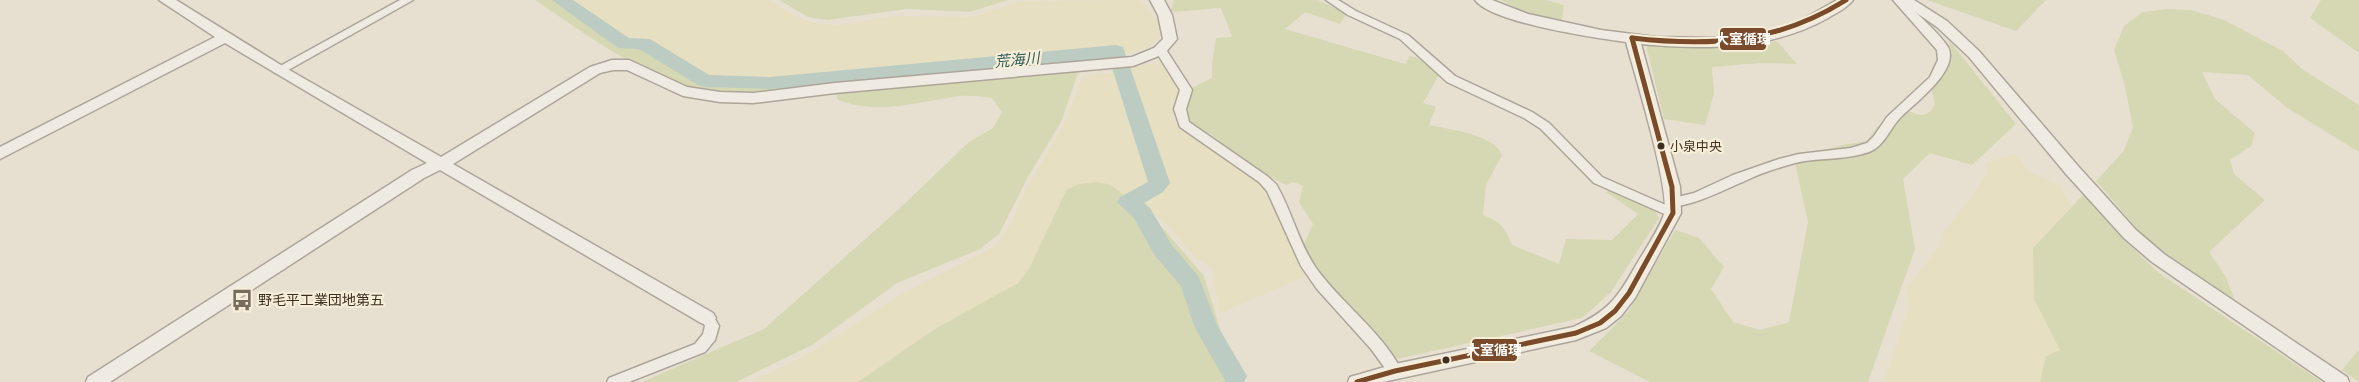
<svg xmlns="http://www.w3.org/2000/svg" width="2359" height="382" font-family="Georgia,'Noto Sans JP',serif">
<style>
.farmland{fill:#e6dfc2}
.green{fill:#d6d7b3}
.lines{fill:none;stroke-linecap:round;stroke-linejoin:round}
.river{fill:#bcccc2;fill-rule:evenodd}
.minor-casing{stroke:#ada599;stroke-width:3}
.tertiary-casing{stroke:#ada599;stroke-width:3}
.minor{fill:#efebe3;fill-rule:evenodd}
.tertiary{fill:#efebe3;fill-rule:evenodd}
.bus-1-casing{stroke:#f7eed8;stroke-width:9}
.bus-1{stroke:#7a4b2a;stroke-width:5}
.bus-dot{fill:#3d2e20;stroke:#f7eed8;stroke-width:2}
.labels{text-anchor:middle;stroke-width:4.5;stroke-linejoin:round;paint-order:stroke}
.bus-label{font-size:13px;fill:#3d2e20;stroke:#f7eed8;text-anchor:start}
.poi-label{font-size:14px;fill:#3d2e20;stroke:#f7eed8;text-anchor:start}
.water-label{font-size:15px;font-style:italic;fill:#2f5d5a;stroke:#f7eed8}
.line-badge{stroke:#f7eed8;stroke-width:2}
.badge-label{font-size:14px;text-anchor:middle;font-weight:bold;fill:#fff}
</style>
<rect width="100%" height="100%" fill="#e7e0d1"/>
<!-- farmland -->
<g class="farmland">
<polygon points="568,0 769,0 801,19 818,24 839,25 895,16 971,17 1023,1 1139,0 1157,20 1162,32 1159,38 1149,47 1124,55 1118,47 1050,52 774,79 711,77 644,40 626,40"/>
<polygon points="1162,62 1181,88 1176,98 1173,115 1176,125 1197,137 1211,150 1270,191 1300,269 1306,276 1219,314 1213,271 1205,262 1196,259 1170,227 1138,201 1165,185 1128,68"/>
<polygon points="1120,72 1151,183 1127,198 1111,185 1029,269 1018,283 935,329 858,382 752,382 808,354 900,295 994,247 1013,221 1019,201 1064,124 1082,76"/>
<polygon points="2014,154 2030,172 2060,185 2071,207 2033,248 2034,299 2061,350 2046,356 2040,382 1883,382 1909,304 1906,288 1938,248 1943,232 1974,194 1986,174 1986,163"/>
</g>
<!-- green -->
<g class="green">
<path d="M535,0h21l67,47 18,-1 63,36 64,4 262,-29 83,-4 2,4 -353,36c-14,0 -29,1 -42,0 -68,-8 -131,-57 -185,-93z"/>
<polygon points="779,0 1008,0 970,12 907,9 827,20 808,17"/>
<path d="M1174,0h144l29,14 -7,10 -35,-12 -20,17 120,35 5,-8 16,4 14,13 -17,30 13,4 -7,18c22,5 65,9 73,30l-16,30 -3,30c18,7 22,12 29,30l47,19 7,-25 46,1 26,-26 -32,-22 4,-3 44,20 5,9 -48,74 -29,26 -185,41 -84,-90 -11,-21 11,-24 -14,-22 4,-16 -9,-4 -8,3 -33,-17 -41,-33 -21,-11 -5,-6 1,-16 5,-14 20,-10v-15l4,-25 16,-1 -11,-29 -48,4 -2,-2z"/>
<polygon points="1501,0 1546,0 1564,5 1562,20 1525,13"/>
<polygon points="1927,0 2046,0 2016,31"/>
<polygon points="2321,0 2359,0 2359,53 2310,18"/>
<polygon points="2167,9 2191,10 2224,20 2283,51 2302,69 2359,105 2359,152 2286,107 2248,75 2202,72 2215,99 2255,133 2251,146 2230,160 2234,174 2265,200 2209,252 2226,277 2235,301 2147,240 2096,181 2123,152 2133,128 2125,86 2114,50 2124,26 2143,12"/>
<path d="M1948,39l68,85 -44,41 -42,-12 -27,26 12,70 -47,133h-218l-61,-31 40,-40 46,-81 24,8 25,29 -13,22 22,33 27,8 29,-8 19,-100 -14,-64 48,-13 25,-4 10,-14 25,-18c17,5 24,12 33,-5l-3,-13 20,-38z"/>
<polygon points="1777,41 1797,64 1761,63 1712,67 1714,94 1705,125 1664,119 1646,45 1723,47"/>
<path d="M1079,70l-18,52 -33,55 -29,57 -19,15 -83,34 -85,62 -76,37h-94l122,-53 136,-121 69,-66 24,-14 9,-16 -10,-14c-10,-1 -21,-3 -31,-2 -42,5 -82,20 -123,4l-2,-7z"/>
<polygon points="1098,182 1111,185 1155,219 1204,276 1236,382 858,382 935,329 1018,283 1029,269 1067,189 1080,184"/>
<polygon points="2085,193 2123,239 2159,273 2322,382 2040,382 2046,356 2060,350 2034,299 2033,248"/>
<polygon points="2358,351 2359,352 2359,382 2342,370"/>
</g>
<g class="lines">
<!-- river -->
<polygon class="river" points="552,0 573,0 629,38 650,39 709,75 770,77 1116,45 1123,47 1170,183 1163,192 1144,203 1150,208 1171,244 1199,277 1217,325 1247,376 1244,382 1226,382 1194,326 1181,286 1155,256 1134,218 1117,202 1120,197 1148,182 1109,58 770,89 705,87 698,85 639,49 618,48"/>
<!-- minor casing -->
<g class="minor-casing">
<g id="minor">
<polygon points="400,0 413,0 283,73 275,73 273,70"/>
<polygon points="1326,0 1338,0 1356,11 1408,35 1455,76 1532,112 1549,123 1602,177 1677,210 1679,213 1677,216 1669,216 1594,183 1541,129 1524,118 1447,82 1400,39 1348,15"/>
<path d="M1893,0h11c11,12 37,35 44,47 12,23 -33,56 -46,69 -12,11 -17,30 -33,36 -20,7 -42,6 -64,9 -12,2 -24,6 -36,10 -23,7 -80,40 -99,34l-2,-3 2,-3 24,-6 39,-18 46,-16 20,-5 52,-6 16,-5 7,-7 13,-19 43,-40 8,-17 -1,-10z"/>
<path d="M1161,47l4,1 27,42 -6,19 3,13 78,54 9,8c16,27 22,58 40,84 26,36 65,63 86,103l-2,4 -5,2 -5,-2 -19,-26 -54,-60 -16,-23 -34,-75 -8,-9 -79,-55 -6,-18 6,-19 -25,-40z"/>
<polygon points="707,313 712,314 719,326 715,340 705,352 629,382 607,382 609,378 695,344 703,334 705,326 700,318 702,314"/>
</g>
</g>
<!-- tertiary casing -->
<g class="tertiary-casing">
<g id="tertiary">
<polygon points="159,0 176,0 284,67 441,157 590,67 612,60 629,60 687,87 720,92 753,93 835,83 1132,57 1154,48 1163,39 1158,15 1150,0 1164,0 1172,15 1177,39 1164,54 1133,66 835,93 753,103 720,102 683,96 627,70 613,70 600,73 453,164 713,313 716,318 713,323 707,325 701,323 440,170 424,178 110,382 86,382 88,377 412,170 427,163 225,43 0,159 0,147 215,37"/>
<path d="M1475,0h17l36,14 73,16 55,7 55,1 62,-7 29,-11 35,-20h16c-6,8 -17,13 -25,18 -57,32 -124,32 -187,26l39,143 1,26 -46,85 -14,18 -15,12 -30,12 -193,42h-35l2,-5 45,-13 178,-37c34,-15 44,-28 62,-60 8,-14 25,-39 29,-53 7,-23 -30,-142 -38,-172 -30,-4 -134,-19 -151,-42z"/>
<polygon points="1898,0 1914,0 1947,21 1979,51 2078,166 2136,230 2164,254 2347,377 2349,382 2326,382 2152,262 2124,238 2066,174 1969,57 1937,27"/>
</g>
</g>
<!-- minor -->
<use href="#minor" class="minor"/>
<!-- tertiary -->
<use href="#tertiary" class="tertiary"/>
<!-- bus-1 casing -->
<g class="bus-1-casing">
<g id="bus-1">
<path d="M1632,38c78,9 146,5 214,-38"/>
<polyline points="1357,382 1395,371 1576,333 1600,323 1615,311 1629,293 1673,213 1672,187 1632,38"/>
</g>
</g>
<!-- bus-1 -->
<use href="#bus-1" class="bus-1"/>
</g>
<!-- icons -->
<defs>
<g id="bus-bare" transform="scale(1.725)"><path d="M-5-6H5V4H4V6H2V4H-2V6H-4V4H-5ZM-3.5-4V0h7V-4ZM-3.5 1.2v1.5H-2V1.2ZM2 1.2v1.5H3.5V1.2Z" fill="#786c5e" stroke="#f7eed8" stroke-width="2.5" paint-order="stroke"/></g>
</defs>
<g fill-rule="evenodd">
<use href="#bus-bare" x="242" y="300"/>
</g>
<!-- markers -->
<g class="bus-dot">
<circle cx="1661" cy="146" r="4.5"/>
<circle cx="1446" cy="360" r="4.5"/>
</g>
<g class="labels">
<!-- bus labels -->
<g class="bus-label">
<text x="1670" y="151">小泉中央</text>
</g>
<!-- poi labels -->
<g class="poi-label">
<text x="258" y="305">野毛平工業団地第五</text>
</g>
<!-- water labels -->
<g class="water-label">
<text transform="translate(1017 60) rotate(-5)" y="5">荒海川</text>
</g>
</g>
<g class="line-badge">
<rect x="1719" y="27" width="48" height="24" rx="5" fill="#7a4b2a"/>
<rect x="1471" y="338" width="47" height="24" rx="5" fill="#7a4b2a"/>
</g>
<g class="badge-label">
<text x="1743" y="44">大室循環</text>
<text x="1494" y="355">大室循環</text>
</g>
</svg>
